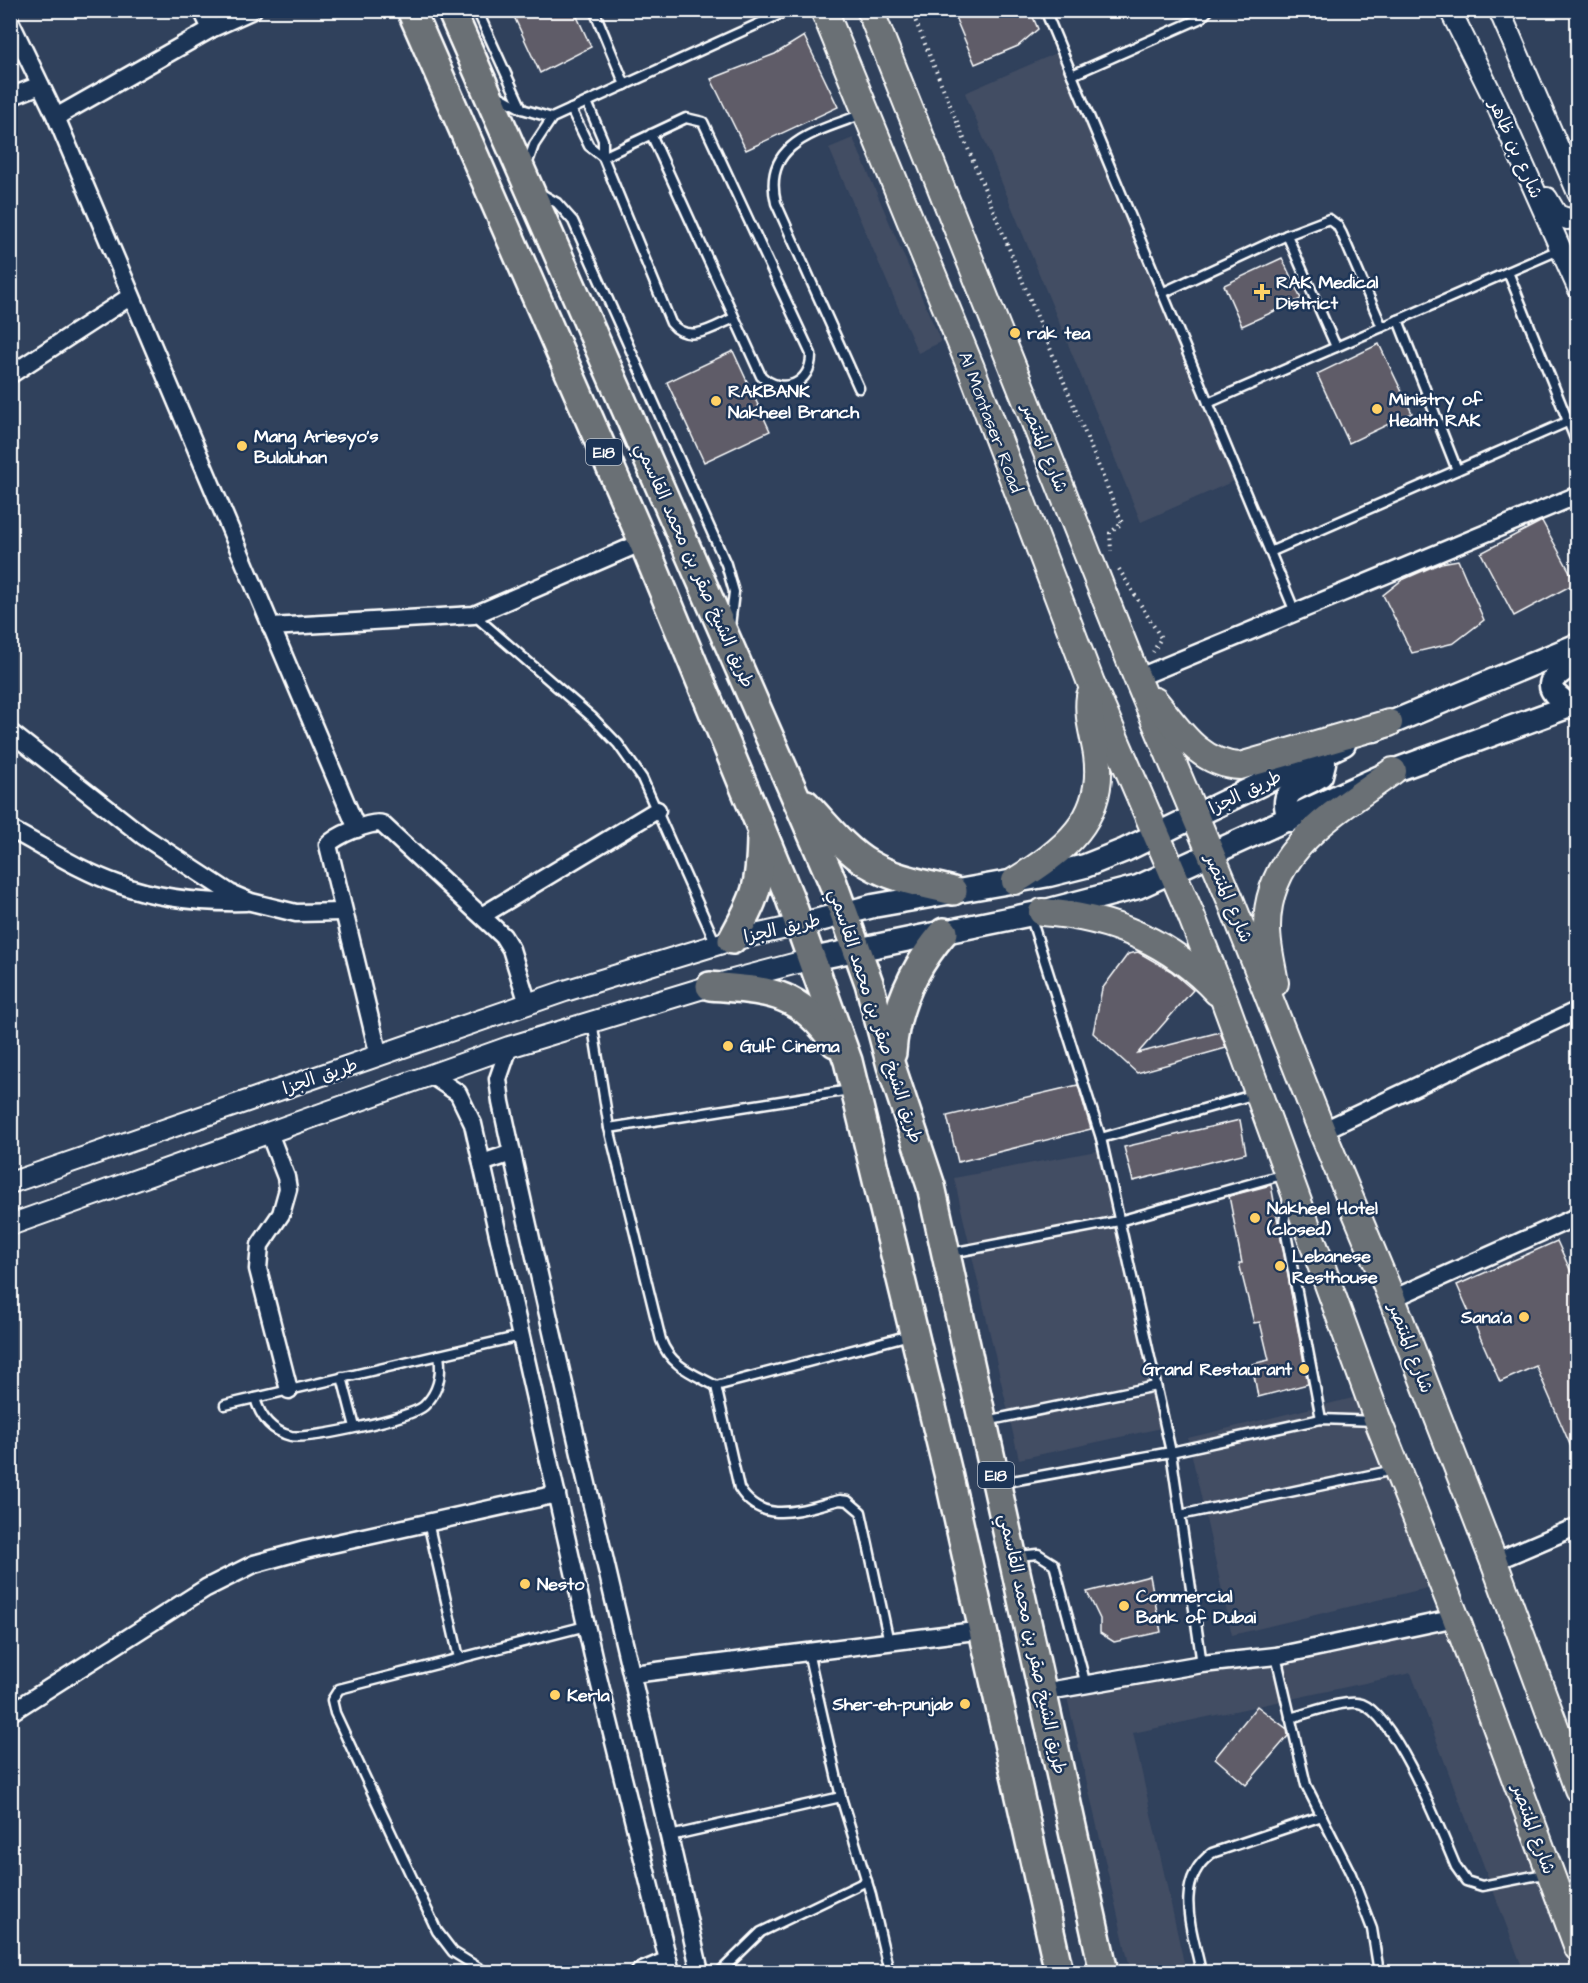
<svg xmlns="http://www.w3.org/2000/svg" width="1588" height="1983" font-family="'Architects Daughter','Playpen Sans Arabic',sans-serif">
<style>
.built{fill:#424d63}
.building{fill:#5e5c68;stroke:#fff;stroke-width:1.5}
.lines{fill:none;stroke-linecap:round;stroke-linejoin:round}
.service-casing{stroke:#fff;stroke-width:13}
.minor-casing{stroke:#fff;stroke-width:21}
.tertiary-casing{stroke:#fff;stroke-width:24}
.secondary-casing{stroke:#fff;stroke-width:27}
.primary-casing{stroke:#fff;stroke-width:30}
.trunk-casing{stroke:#fff;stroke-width:32}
.path{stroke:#fff;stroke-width:4;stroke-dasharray:1.5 4.5;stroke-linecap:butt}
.service{stroke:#1d3557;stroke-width:8}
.minor{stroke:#1d3557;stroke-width:16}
.tertiary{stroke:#1d3557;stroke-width:20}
.secondary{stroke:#1d3557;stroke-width:22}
.primary{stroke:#6a7074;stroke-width:26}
.trunk{stroke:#6a7074;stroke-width:27}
.poi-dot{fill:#ffd166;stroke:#1d3557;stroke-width:2}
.labels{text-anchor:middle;stroke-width:5;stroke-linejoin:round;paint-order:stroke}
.shield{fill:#1d3557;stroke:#bbc2cd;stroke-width:1.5}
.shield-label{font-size:16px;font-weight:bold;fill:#fff}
.street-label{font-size:18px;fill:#fff;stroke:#1d3557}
.poi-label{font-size:18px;font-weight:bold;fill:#fff;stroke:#1d3557;text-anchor:start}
</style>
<rect width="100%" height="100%" fill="#30415c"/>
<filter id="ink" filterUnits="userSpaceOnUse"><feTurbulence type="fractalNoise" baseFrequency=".0167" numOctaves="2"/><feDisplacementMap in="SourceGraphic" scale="12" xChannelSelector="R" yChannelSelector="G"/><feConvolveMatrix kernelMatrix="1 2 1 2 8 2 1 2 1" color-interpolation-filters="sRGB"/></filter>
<g filter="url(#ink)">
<!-- built -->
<g class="built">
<polygon points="1068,48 1245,476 1141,522 965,93"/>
<polygon points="853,138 941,342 918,353 829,148"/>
<polygon points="1102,1150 1166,1427 1019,1459 954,1178"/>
<polygon points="1357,1397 1427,1588 1232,1635 1188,1438"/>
<polygon points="1457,1612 1577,1922 1577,1972 1524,1972 1411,1673 1133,1733 1186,1972 1131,1972 1067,1697 1121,1687"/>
</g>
<!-- building -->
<g class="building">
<polygon points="511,10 574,10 591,47 540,73"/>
<polygon points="952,10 1030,10 1038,29 1018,46 975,64"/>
<polygon points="804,36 838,107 746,150 711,79 775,54"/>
<polygon points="1282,258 1301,299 1242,326 1224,285"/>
<polygon points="1379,344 1412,413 1349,443 1317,374"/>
<polygon points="733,351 770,431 704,462 667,382"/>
<polygon points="1542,521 1576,583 1514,616 1481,553"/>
<polygon points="1458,560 1484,620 1454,643 1412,653 1383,595 1402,580 1441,563"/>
<polygon points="1138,952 1171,971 1193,990 1138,1053 1220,1032 1226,1048 1137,1073 1093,1033 1102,989 1128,954"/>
<polygon points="1078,1085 1091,1129 958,1162 947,1116"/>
<polygon points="1240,1120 1246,1153 1133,1181 1124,1147"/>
<polygon points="1271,1185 1308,1384 1258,1397 1252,1364 1269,1360 1260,1322 1254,1323 1239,1263 1242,1263 1229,1196"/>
<polygon points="1557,1241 1578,1287 1578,1463 1536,1366 1500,1382 1457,1285"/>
<polygon points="1150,1576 1161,1632 1114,1642 1100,1633 1100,1619 1087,1592"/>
<polygon points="1257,1706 1287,1729 1288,1736 1246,1785 1215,1758"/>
</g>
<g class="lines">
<!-- service casing -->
<g class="service-casing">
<g id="service">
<polyline points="477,10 522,109"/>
<polyline points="594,10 625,85"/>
<polyline points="1045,10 1295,612"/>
<polyline points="1072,75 1201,18 1209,10"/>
<polyline points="497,95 522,109 552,118"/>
<path d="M587,102l16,38v17l68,166c18,22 43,4 63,-5"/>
<polyline points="571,109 589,146 603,157"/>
<path d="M603,157l83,-39 17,4 108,232c1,30 -29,42 -50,22l-110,-242"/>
<polyline points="527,165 534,145 552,118 789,10"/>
<polyline points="538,192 557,203 573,221 726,564 734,592 730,626"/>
<polyline points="1287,235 1336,347"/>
<polyline points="1508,272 1578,446"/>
<polyline points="1162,293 1287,235 1329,219 1337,225 1342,234 1382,327"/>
<polyline points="1398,320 1457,470"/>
<path d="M859,388l-83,-185c-15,-61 43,-72 87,-89"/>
<polyline points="1208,403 1561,249"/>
<polyline points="1270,552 1567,422"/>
<polyline points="474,615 593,718 618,744 642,778 716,944"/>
<polyline points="1030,915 1101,1138 1171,1452 1202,1664"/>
<path d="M592,1021l17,107 52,212c9,26 33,34 55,46l194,-51"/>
<polyline points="609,1128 850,1090"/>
<polyline points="1101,1138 1256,1094"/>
<polyline points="1288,1198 1284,1223 1321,1419"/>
<polyline points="951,1253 1119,1221 1285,1174"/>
<polyline points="342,1377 355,1427"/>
<path d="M716,1386l23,102c24,40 65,20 101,12l8,1 13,11 28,130"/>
<path d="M255,1398c5,18 16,33 36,38 18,4 120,-18 133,-30 15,-14 18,-32 15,-51"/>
<polyline points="225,1405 521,1336"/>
<polyline points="986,1421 1156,1386"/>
<polyline points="1001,1483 1171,1452 1321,1419 1375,1421"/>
<polyline points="1180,1515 1394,1470"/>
<polyline points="428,1522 459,1658"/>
<polyline points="1018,1556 1038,1554 1054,1564 1086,1685"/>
<polyline points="808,1652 841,1797 871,1895 889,1972"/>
<polyline points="1276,1656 1306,1785 1351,1874 1372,1929 1379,1972"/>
<path d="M1290,1718c17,-4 57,-20 72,-14 34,13 79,128 94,163l10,14 16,5 67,-13"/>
<polyline points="670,1836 841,1797"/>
<polyline points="485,1972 453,1952 437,1931 335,1713 332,1700 339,1689 586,1626"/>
<polyline points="720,1972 761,1932 867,1881"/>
<path d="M1201,1972c-8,-40 -29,-90 11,-119l110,-37"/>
</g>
</g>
<!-- minor casing -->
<g class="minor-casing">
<g id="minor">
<polyline points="202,10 211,29"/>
<polyline points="10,21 56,117 357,829"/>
<polyline points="10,97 40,85"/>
<polyline points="56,117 211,29 253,10"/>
<polyline points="10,375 131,296"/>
<polyline points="271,627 474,615 643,542"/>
<polyline points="1137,678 1578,495"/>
<polyline points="10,732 143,836 230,893 251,902 296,913 342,912"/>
<path d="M10,829c36,19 70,42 108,55 41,15 85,19 128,18"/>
<polyline points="483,915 657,810"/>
<path d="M509,1047l-11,32 3,23c62,291 134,580 199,870"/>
<path d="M379,1056l-51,-211c7,-9 44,-25 54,-21l121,112 8,13 17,55"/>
<polyline points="431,1075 458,1093 473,1124 595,1665 671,1972"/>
<polyline points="1322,1131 1578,1010"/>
<polyline points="269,1133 286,1177 288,1189 281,1214 260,1245 258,1269 289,1390"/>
<polyline points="482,1163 512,1153"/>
<polyline points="1392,1299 1578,1216"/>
<polyline points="1494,1562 1578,1526"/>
<polyline points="633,1674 983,1630"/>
<polyline points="1043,1692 1202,1664 1276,1656 1456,1618"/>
<polyline points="10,1713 206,1588 254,1564 305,1550 557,1494"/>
<polyline points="640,1972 668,1960"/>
</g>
</g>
<!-- tertiary casing -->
<g class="tertiary-casing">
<g id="tertiary">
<polyline points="1450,10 1495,101 1578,288"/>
<polyline points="1499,10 1578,193"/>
<polyline points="1547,198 1557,215 1568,219 1578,216"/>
<polyline points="10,1183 565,991 732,940 800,925"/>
<polyline points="10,1225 509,1047 710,986 812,959"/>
</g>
</g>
<!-- secondary casing -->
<g class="secondary-casing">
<g id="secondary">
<path d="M1571,706c-34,-21 -20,-28 7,-45"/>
<polyline points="1374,730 1578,645"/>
<path d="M1290,820c-14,-33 10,-30 31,-45l3,-12 -2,-9"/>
<polyline points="800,925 873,906 1049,875 1085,866 1125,850 1344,744"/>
<polyline points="812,959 1042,912 1138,887 1393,771 1578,703"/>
</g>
</g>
<!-- primary casing -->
<g class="primary-casing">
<g id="primary">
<polyline points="824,10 971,368 1091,683 1191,915 1224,999 1378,1421 1456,1618 1578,1948"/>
<polyline points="870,10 1137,678 1230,899 1322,1131 1392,1299 1494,1562 1578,1789"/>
<path d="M1155,701c24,29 44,63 85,65l149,-43"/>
<path d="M1015,881c48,-30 91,-61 82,-126 -3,-20 -10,-39 -7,-59"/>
<path d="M1042,912c69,5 128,29 175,80"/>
<path d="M1275,983c-3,-18 -8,-37 -8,-55 -1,-79 70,-116 126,-157"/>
</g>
</g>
<!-- trunk casing -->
<g class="trunk-casing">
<g id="trunk">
<polyline points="411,10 643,542 789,896 848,1061 948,1473 1059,1972"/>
<polyline points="451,10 794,793 833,883 869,983 891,1066 931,1186 1104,1972"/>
<path d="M806,804c20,21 39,46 63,60 25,15 57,20 84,27"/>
<path d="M732,940c24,-43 28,-52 29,-102"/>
<path d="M710,986c59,5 88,4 125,57"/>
<path d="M892,1053c3,-47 22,-86 52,-121"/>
</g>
</g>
<!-- path -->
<g class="path">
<polyline points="911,10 1122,523 1110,533 1111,551"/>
<polyline points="1573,10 1578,22"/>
<polyline points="1119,569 1161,638 1153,652"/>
</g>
<!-- service -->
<use href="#service" class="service"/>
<!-- minor -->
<use href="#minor" class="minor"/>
<!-- tertiary -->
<use href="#tertiary" class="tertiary"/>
<!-- secondary -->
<use href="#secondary" class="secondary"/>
<!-- primary -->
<use href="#primary" class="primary"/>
<!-- trunk -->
<use href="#trunk" class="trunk"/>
</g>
</g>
<!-- markers -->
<g class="poi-dot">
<path d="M1259 283h6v6h6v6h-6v6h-6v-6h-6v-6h6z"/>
<circle cx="1015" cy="333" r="6"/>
<circle cx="716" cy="401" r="6"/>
<circle cx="1377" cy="409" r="6"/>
<circle cx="242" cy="446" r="6"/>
<circle cx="728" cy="1046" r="6"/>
<circle cx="1255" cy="1218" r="6"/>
<circle cx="1280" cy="1266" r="6"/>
<circle cx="1524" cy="1317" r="6"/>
<circle cx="1304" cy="1369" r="6"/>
<circle cx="525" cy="1584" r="6"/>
<circle cx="1124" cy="1606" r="6"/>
<circle cx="555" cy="1695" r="6"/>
<circle cx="965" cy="1704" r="6"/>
</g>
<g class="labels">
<!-- shield labels -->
<g class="shield">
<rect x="586" y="439" width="36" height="26" rx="4.5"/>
<rect x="978" y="1462" width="36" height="26" rx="4.5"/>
</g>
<g class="shield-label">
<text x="604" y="458">E18</text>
<text x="996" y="1481">E18</text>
</g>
<!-- street labels -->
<g class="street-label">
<text transform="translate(1516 149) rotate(66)" y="6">شارع بن ظاهر</text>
<text transform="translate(991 422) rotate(69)" y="6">Al Montaser Road</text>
<text transform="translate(1045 448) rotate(68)" y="6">شارع المنتصر</text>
<text transform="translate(695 565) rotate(66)" y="6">طريق الشيخ صقر بن محمد القاسمي</text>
<text transform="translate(1245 792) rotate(-26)" y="6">طريق الجزا</text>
<text transform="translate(1229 898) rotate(67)" y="6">شارع المنتصر</text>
<text transform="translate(782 928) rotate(-13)" y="6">طريق الجزا</text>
<text transform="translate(876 1016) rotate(72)" y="6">طريق الشيخ صقر بن محمد القاسمي</text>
<text transform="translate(320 1076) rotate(-19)" y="6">طريق الجزا</text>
<text transform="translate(1411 1348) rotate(69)" y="6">شارع المنتصر</text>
<text transform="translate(1033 1644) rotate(78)" y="6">طريق الشيخ صقر بن محمد القاسمي</text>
<text transform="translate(1534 1829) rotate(70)" y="6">شارع المنتصر</text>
</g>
<!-- poi labels -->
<g class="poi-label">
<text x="1276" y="288">RAK Medical<tspan x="1276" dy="21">District</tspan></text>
<text x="1027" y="339">rak tea</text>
<text x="728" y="397">RAKBANK<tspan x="728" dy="21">Nakheel Branch</tspan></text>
<text x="1389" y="405">Ministry of<tspan x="1389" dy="21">Health RAK</tspan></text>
<text x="254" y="442">Mang Ariesyo's<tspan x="254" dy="21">Bulaluhan</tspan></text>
<text x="740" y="1052">Gulf Cinema</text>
<text x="1267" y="1214">Nakheel Hotel<tspan x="1267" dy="21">(closed)</tspan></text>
<text x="1292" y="1262">Lebanese<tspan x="1292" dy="21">Resthouse</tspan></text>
<text x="1512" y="1323" text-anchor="end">Sana'a</text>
<text x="1292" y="1375" text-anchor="end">Grand Restaurant</text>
<text x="537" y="1590">Nesto</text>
<text x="1136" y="1602">Commercial<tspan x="1136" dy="21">Bank of Dubai</tspan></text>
<text x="567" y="1701">Kerla</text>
<text x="953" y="1710" text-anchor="end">Sher-eh-punjab</text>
</g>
</g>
<!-- margin -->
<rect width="1588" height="1983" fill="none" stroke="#1d3557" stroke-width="36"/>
<rect x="18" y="18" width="1552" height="1947" fill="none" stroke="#fff" stroke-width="2" filter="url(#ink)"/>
</svg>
